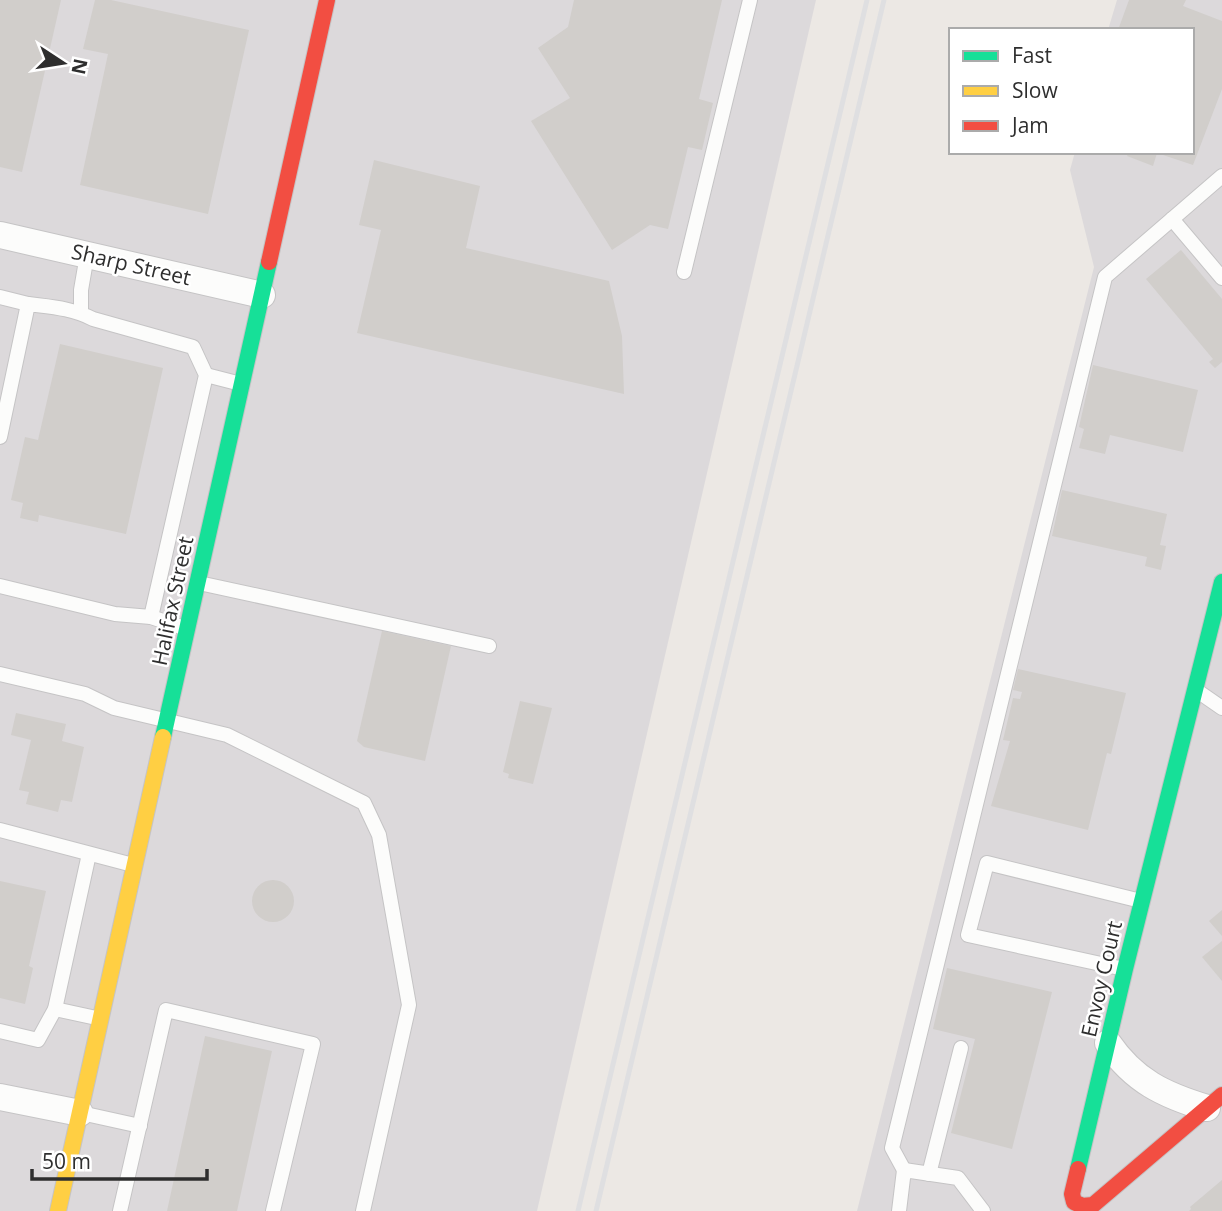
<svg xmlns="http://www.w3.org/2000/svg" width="1222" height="1211" font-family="'Open Sans',sans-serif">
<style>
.industrial{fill:#dcd9db}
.building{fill:#d1cecb}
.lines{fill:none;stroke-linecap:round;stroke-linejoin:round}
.lane-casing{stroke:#c5c4c5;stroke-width:16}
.street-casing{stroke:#c5c4c5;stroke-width:28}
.fast-casing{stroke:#c5c4c5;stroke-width:18}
.slow-casing{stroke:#c5c4c5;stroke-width:18}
.jam-casing{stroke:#c5c4c5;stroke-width:18}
.lane{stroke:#fcfcfb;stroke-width:14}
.street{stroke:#fcfcfb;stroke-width:26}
.fast{stroke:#16e098;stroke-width:16}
.slow{stroke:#ffcf43;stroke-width:16}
.jam{stroke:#f24e42;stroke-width:16}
.rail{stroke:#dfdfe1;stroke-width:5}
.labels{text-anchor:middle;stroke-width:5;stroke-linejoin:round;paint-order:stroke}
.street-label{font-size:21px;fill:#2e2e2e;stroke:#fff}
</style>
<rect width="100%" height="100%" fill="#ece8e4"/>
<!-- industrial -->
<g class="industrial">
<polygon points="0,0 816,0 537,1211 0,1211"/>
<polygon points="1117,0 1222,0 1222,1211 857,1211 1094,267 1070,170 1075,152 1192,152 1192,30 1108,30"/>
</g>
<!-- building -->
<g class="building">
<polygon points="0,0 61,0 22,172 0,167"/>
<polygon points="95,0 111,0 249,30 208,214 80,185 108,54 83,49"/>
<polygon points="574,0 722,0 699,99 713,103 702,150 688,147 668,229 650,225 612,250 531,121 570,98 538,48 568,27"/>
<polygon points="1129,0 1186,0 1183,6 1222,21 1222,89 1193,165 1157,153 1153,166 1127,156 1129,152 1192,152 1192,30 1118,30"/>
<polygon points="374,160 480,186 466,248 609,281 622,336 624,394 357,333 381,230 359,225"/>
<polygon points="1181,250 1222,299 1222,362 1215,368 1209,362 1213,359 1146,279"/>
<polygon points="60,344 163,368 126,534 39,515 38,522 20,518 23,503 11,500 25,437 38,440"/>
<polygon points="1093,365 1198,390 1183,452 1110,435 1105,454 1079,448 1084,429 1079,427"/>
<polygon points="1062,490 1167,514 1160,545 1166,546 1161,570 1145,566 1147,557 1052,536"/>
<polygon points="382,631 451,646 425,761 364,747 357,741"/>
<polygon points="1018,669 1126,693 1111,754 1107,753 1088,830 991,806 1010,741 1003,740 1013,698 1020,699 1022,692 1013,690"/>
<polygon points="520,701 552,708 533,784 508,778 509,774 503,772"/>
<polygon points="16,713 66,724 62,741 84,747 72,802 61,800 58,812 26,804 29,792 19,790 31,740 11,735"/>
<circle cx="273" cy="901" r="21"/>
<polygon points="0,881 46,891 29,966 33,968 25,1004 0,998"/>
<polygon points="1222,910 1222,936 1209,921"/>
<polygon points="1222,941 1222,981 1202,957"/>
<polygon points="947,968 1052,992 1012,1149 951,1133 975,1039 933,1029"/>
<polygon points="205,1036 272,1051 237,1211 167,1211"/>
<polygon points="1222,1180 1222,1211 1189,1211 1191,1209 1190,1207"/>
</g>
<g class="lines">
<!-- lane casing -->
<g class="lane-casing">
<g id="lane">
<polyline points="1172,219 1222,278"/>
<polyline points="684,272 750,0"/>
<polyline points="0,297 28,304"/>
<polyline points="81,313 81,290 87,255"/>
<polyline points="206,375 241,384"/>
<path d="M0,437l28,-133c23,3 44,4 65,15l100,28 13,28 -55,242"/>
<polyline points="199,583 489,646"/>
<polyline points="0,586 115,614 151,617 187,629"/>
<polyline points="0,674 85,694 114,708 227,735 364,803 379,835 409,1005 363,1211"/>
<polyline points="1196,690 1222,708"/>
<polyline points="0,830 133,865"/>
<polyline points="1124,969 968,935 987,863 1141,901"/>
<polyline points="55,1009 101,1019"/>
<polyline points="0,1031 38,1040 55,1009 89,854"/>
<polyline points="81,1113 140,1126"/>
<polyline points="904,1170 892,1148 1105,277 1222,176"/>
<polyline points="929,1174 961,1048"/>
<polyline points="120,1211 166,1010 313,1044 273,1211"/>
<polyline points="899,1211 904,1170 958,1178 983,1211"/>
</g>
</g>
<!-- street casing -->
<g class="street-casing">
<g id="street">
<polyline points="0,235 262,295"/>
<path d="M1108,1043c26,38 56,52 99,65"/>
<polyline points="0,1097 80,1113"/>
</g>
</g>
<!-- fast casing -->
<g class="fast-casing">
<g id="fast">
<polyline points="163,737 269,262"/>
<polyline points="1078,1169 1125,969 1222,582"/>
</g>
</g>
<!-- slow casing -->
<g class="slow-casing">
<polyline id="slow" points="58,1211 163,737"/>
</g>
<!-- jam casing -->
<g class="jam-casing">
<g id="jam">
<polyline points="269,262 327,0"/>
<polyline points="1078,1169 1072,1194 1074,1202 1082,1206 1093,1205 1222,1095"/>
</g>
</g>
<!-- lane -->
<use href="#lane" class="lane"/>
<!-- street -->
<use href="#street" class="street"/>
<!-- fast -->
<use href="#fast" class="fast"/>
<!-- slow -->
<use href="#slow" class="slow"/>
<!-- jam -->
<use href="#jam" class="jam"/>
<!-- rail -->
<g class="rail">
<polyline points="578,1211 867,0"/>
<polyline points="596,1211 884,0"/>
</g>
</g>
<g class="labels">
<!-- street labels -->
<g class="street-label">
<text transform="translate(131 265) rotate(13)" y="7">Sharp Street</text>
<text transform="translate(173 601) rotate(-78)" y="7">Halifax Street</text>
<text transform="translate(1102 979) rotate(-77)" y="7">Envoy Court</text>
</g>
</g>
<!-- legend -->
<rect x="949" y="28" width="245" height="126" fill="#ffffff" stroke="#ababab" stroke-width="2"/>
<rect x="963" y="51" width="35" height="10" fill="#16e098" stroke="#ababab" stroke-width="2"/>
<text x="1012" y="63" font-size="21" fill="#2e2e2e">Fast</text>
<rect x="963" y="86" width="35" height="10" fill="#ffcf43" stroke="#ababab" stroke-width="2"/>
<text x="1012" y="98" font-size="21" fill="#2e2e2e">Slow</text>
<rect x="963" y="121" width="35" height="10" fill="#f24e42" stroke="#ababab" stroke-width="2"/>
<text x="1012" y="133" font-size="21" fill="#2e2e2e">Jam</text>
<!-- north arrow -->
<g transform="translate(63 63) rotate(102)" stroke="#ffffff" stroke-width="5" paint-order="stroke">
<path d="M0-5L12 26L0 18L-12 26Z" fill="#2e2e2e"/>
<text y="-10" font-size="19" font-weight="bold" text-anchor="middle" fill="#2e2e2e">N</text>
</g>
<!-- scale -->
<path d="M32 1169v10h175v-10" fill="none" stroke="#2e2e2e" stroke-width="3.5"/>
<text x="42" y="1169" font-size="21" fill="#2e2e2e" stroke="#ffffff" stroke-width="5" paint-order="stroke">50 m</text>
</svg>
